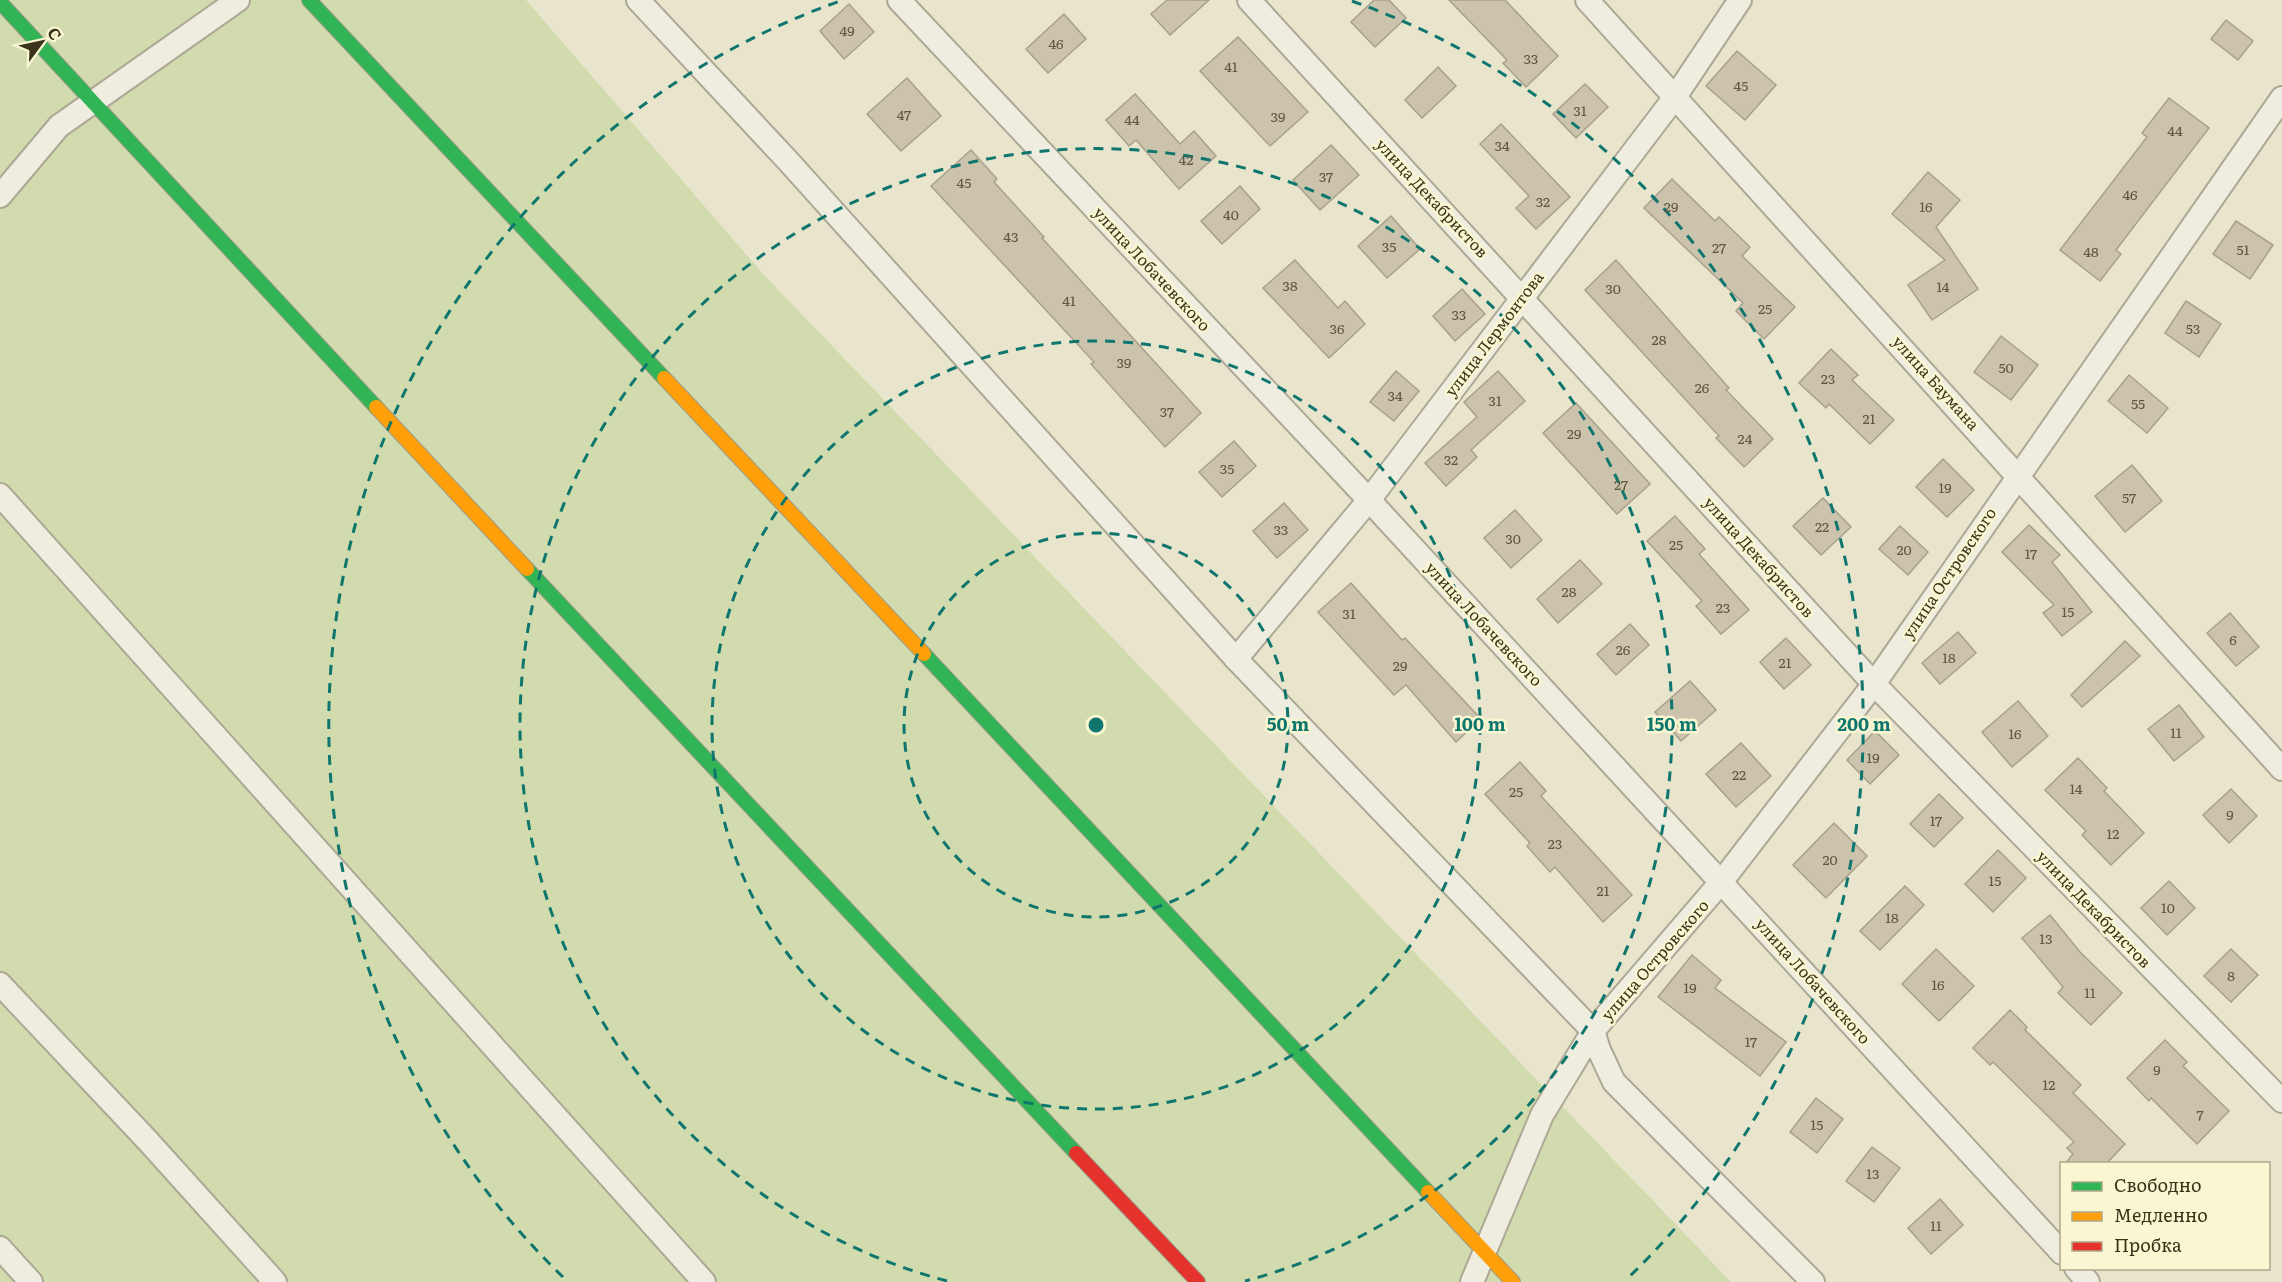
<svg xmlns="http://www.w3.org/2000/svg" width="2282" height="1282" font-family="Literata,serif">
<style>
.green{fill:#d1dbad}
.building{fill:#ccc3ad;stroke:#a8a08b;stroke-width:1.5}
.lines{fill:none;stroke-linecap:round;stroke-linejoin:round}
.street-casing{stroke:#ada895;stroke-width:26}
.fast-casing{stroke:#9c9886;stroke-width:16}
.slow-casing{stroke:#9c9886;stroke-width:16}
.jam-casing{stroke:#9c9886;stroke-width:16}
.street{stroke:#eeeddf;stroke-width:22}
.fast{stroke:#30b455;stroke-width:14}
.slow{stroke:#ff9f0a;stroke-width:14}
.jam{stroke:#e5322d;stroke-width:14}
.ring{fill:none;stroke:#0f766e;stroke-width:3;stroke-dasharray:10 8}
.labels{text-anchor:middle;stroke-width:5;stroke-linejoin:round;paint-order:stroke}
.number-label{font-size:14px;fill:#605740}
.street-label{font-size:16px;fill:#3c331c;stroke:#f9f6d1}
.centre{fill:#0f766e;stroke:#f9f6d1;stroke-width:3}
.ring-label{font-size:18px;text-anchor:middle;font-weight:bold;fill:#0f766e;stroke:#f9f6d1;stroke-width:5;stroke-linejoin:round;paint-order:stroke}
</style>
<rect width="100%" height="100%" fill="#e8e5cc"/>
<!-- green -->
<polygon class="green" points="0,0 526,0 764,275 1731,1282 0,1282"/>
<!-- building -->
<g class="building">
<polygon points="1167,0 1209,0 1170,35 1151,14"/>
<polygon points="1374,0 1389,0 1406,18 1375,47 1351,22"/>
<polygon points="1449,0 1505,0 1558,56 1526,87 1503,63 1507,60"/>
<polygon points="849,4 874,32 844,59 820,31"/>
<polygon points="1064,14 1086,39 1048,73 1026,49"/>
<polygon points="2226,20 2253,41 2238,60 2211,39"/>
<polygon points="1238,37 1308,112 1270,146 1200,71"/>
<polygon points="1737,51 1776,85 1745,120 1706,86"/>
<polygon points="1438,67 1456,86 1422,118 1405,100"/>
<polygon points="907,78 941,116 901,151 867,114"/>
<polygon points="1585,84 1608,107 1576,138 1553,114"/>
<polygon points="1135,94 1180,144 1194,131 1216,156 1179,189 1136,140 1129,146 1106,120"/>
<polygon points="2169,98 2209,128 2116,250 2121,254 2100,281 2060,250 2147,137 2142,133"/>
<polygon points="1501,124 1570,197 1536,229 1516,208 1529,196 1480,144"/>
<polygon points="1331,145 1359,175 1320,210 1293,180"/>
<polygon points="971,150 997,179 994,182 1044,237 1042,238 1201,413 1165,447 1091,364 1094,362 931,186"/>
<polygon points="1928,172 1960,200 1936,227 1978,289 1932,320 1908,285 1945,260 1892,214"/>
<polygon points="1672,179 1715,221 1719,217 1750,247 1742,256 1795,307 1764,339 1736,311 1743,303 1644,208"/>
<polygon points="1240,186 1260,209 1222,244 1201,221"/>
<polygon points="1391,216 1420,249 1387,278 1358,246"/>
<polygon points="2236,221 2273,245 2250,279 2213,254"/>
<polygon points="1295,260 1338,308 1345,301 1365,324 1329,358 1263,288"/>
<polygon points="1616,260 1729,388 1726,390 1773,439 1744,467 1716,438 1719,436 1585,290"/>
<polygon points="1462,289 1485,314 1455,341 1433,316"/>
<polygon points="2186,301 2221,324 2199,357 2165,333"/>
<polygon points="2001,336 2038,365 2011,400 1974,372"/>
<polygon points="1831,349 1858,375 1852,380 1894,420 1870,444 1829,404 1826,408 1799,383"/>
<polygon points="1396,371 1419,391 1394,421 1370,402"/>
<polygon points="1498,371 1525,401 1471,450 1477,457 1446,486 1425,463 1477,417 1464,402"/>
<polygon points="2129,375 2168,408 2147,433 2108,401"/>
<polygon points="1576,403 1650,484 1617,514 1543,433"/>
<polygon points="1234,441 1256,466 1222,497 1199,472"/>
<polygon points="1943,459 1974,490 1947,517 1916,487"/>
<polygon points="2132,465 2162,501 2125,532 2095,496"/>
<polygon points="1823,498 1851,527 1821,555 1793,526"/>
<polygon points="1284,503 1308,530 1277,558 1253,531"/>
<polygon points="1515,510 1542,540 1511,568 1484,538"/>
<polygon points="1675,516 1705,549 1699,554 1749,610 1721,634 1696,606 1702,601 1647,541"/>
<polygon points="2029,525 2060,555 2052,562 2092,612 2062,636 2043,613 2054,605 2002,552"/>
<polygon points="1900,526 1928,552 1908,575 1879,549"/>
<polygon points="1580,560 1602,584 1558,623 1537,599"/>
<polygon points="1351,583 1402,640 1405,638 1481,719 1456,742 1406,685 1394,695 1318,612"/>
<polygon points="2230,613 2259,647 2236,666 2207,633"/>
<polygon points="1630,624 1649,645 1616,675 1597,654"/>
<polygon points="1958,632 1976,653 1940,684 1922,663"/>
<polygon points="1786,638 1811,665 1784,689 1760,662"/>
<polygon points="2125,641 2140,656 2082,707 2071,695"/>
<polygon points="1690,681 1716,710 1681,741 1655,712"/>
<polygon points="2018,701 2048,736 2012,767 1982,732"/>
<polygon points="2179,705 2204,737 2174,761 2148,729"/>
<polygon points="1875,731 1899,755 1870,784 1847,760"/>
<polygon points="1741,743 1771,776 1736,807 1706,774"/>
<polygon points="2078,758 2107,788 2104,791 2144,833 2111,865 2082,835 2086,831 2045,790"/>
<polygon points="1520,762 1546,791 1541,796 1632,895 1603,922 1555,867 1550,872 1527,846 1530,843 1485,794"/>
<polygon points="2231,789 2257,816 2229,843 2203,815"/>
<polygon points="1939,794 1963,818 1934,847 1910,824"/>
<polygon points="1834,823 1867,856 1826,898 1793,865"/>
<polygon points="1998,850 2026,878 1993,912 1965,884"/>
<polygon points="2169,881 2195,908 2167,935 2141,908"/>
<polygon points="1905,886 1924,905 1880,950 1860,931"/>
<polygon points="2050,915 2080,952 2122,993 2091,1025 2058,993 2063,987 2022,938"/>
<polygon points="1936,949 1974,986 1939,1021 1902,984"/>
<polygon points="2231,949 2258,975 2231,1002 2204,976"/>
<polygon points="1692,955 1721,980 1715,988 1786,1042 1760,1076 1658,997"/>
<polygon points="2010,1010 2027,1027 2025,1030 2081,1085 2073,1093 2125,1144 2106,1164 2065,1164 2073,1154 2067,1148 2074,1142 1993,1062 1990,1065 1973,1048"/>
<polygon points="2165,1040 2187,1062 2183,1066 2229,1111 2197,1144 2151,1098 2149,1101 2127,1078"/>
<polygon points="1816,1098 1843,1119 1817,1153 1790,1132"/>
<polygon points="1872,1147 1900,1168 1874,1202 1846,1181"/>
<polygon points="1940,1199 1963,1225 1931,1254 1908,1228"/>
</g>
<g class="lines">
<!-- street casing -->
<g class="street-casing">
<g id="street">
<polyline points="638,0 789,162 1236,659 1593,1031 1599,1050 1614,1082 1813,1282"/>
<polyline points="899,0 1369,500 2062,1253"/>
<polyline points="1249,0 1874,684 2282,1101"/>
<polyline points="1587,0 2282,769"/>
<polyline points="0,196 59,126 238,0"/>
<polyline points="0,495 704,1282"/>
<polyline points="1236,659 1369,500 1675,97 1740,0"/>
<polyline points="0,984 148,1141 275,1282"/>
<polyline points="0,1248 31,1282"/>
<polyline points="2076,1268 2088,1282"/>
<polyline points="1472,1282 1542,1115 1593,1031 1722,881 1874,684 2282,98"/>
</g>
</g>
<!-- fast casing -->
<g class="fast-casing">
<g id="fast">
<polyline points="309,0 664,378"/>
<polyline points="0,2 376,407"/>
<polyline points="527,569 1076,1153"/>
<polyline points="924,654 1428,1192"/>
</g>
</g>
<!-- slow casing -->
<g class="slow-casing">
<g id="slow">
<polyline points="664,378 924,654"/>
<polyline points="376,407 527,569"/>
<polyline points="1428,1192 1513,1282"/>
</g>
</g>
<!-- jam casing -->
<g class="jam-casing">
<polyline id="jam" points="1076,1153 1198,1282"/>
</g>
<!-- street -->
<use href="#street" class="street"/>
<!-- fast -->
<use href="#fast" class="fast"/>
<!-- slow -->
<use href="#slow" class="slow"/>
<!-- jam -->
<use href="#jam" class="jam"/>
</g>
<!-- distance rings -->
<g class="ring">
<circle cx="1096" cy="725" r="192"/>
<circle cx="1096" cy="725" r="384"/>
<path d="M947 1281A576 576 0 1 1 1245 1281"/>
<path d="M563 1277A768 768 0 0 1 840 1M1352 1A768 768 0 0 1 1629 1277"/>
</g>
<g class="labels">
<!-- number labels -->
<g class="number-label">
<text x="847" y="36">49</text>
<text x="1056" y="49">46</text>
<text x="1531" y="64">33</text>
<text x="1231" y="72">41</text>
<text x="1741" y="91">45</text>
<text x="1580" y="116">31</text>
<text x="904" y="120">47</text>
<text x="1278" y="122">39</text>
<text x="1132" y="125">44</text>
<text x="2175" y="136">44</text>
<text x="1502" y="151">34</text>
<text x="1186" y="165">42</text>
<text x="1326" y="182">37</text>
<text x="964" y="188">45</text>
<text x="2130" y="200">46</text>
<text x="1543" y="207">32</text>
<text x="1671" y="212">29</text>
<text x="1926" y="212">16</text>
<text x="1231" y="220">40</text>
<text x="1011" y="242">43</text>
<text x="1389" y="252">35</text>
<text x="1719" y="253">27</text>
<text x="2243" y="255">51</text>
<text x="2091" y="257">48</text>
<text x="1290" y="291">38</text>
<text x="1943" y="292">14</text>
<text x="1613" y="294">30</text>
<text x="1069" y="306">41</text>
<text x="1765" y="314">25</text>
<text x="1459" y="320">33</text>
<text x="1337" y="334">36</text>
<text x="2193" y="334">53</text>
<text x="1659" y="345">28</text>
<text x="1124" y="368">39</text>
<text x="2006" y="373">50</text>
<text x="1828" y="384">23</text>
<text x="1702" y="393">26</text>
<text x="1395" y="401">34</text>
<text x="1495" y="406">31</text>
<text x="2138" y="409">55</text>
<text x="1167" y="417">37</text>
<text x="1869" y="424">21</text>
<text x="1574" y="439">29</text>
<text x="1745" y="444">24</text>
<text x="1451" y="465">32</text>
<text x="1227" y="474">35</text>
<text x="1621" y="490">27</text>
<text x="1945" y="493">19</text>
<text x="2129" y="503">57</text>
<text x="1822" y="532">22</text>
<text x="1281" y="535">33</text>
<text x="1513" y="544">30</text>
<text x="1676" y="550">25</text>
<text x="1904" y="555">20</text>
<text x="2031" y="559">17</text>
<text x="1569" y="597">28</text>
<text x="1723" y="613">23</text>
<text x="2068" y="617">15</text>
<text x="1349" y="619">31</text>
<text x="2233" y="645">6</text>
<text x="1623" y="655">26</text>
<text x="1949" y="663">18</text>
<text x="1785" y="668">21</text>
<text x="1400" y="671">29</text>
<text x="2176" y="738">11</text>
<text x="2015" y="739">16</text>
<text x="1873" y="763">19</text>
<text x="1739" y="780">22</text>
<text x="2076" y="794">14</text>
<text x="1516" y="797">25</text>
<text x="2230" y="820">9</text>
<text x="1936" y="826">17</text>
<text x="2113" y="839">12</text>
<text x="1555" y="849">23</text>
<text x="1830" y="865">20</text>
<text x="1995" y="886">15</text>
<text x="1603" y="896">21</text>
<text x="2168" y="913">10</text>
<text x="1892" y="923">18</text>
<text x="2046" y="944">13</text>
<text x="2231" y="981">8</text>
<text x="1938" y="990">16</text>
<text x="1690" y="993">19</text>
<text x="2090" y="998">11</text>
<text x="1751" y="1047">17</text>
<text x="2157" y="1075">9</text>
<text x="2049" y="1090">12</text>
<text x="2200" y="1120">7</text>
<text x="1817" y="1130">15</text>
<text x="1873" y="1179">13</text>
<text x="1936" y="1231">11</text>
</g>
<!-- street labels -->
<g class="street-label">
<text transform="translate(1432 198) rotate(47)" y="6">улица Декабристов</text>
<text transform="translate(1152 269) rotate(47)" y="6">улица Лобачевского</text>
<text transform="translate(1494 334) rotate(-53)" y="6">улица Лермонтова</text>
<text transform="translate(1936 383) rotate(48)" y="6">улица Баумана</text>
<text transform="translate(1759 557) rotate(48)" y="6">улица Декабристов</text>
<text transform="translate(1949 573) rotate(-56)" y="6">улица Островского</text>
<text transform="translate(1484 624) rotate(47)" y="6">улица Лобачевского</text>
<text transform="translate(2094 909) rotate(46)" y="6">улица Декабристов</text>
<text transform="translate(1655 960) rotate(-49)" y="6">улица Островского</text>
<text transform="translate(1813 981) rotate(48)" y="6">улица Лобачевского</text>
</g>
</g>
<circle cx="1096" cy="725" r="9" class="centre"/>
<g class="ring-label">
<text x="1288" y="731">50 m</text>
<text x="1480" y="731">100 m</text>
<text x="1672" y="731">150 m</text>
<text x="1864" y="731">200 m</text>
</g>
<!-- legend -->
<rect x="2060" y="1162" width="210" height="108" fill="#f9f6d1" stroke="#ada889" stroke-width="1.5"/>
<rect x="2072" y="1182" width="30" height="9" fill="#30b455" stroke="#ada889" stroke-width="1.5"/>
<text x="2114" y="1192" font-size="18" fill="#3c331c">Свободно</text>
<rect x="2072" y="1212" width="30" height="9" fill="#ff9f0a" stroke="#ada889" stroke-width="1.5"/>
<text x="2114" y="1222" font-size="18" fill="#3c331c">Медленно</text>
<rect x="2072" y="1242" width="30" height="9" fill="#e5322d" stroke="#ada889" stroke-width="1.5"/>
<text x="2114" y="1252" font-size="18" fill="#3c331c">Пробка</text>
<!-- north arrow -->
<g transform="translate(42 42) rotate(57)" stroke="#f9f6d1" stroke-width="4.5" paint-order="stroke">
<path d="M0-4.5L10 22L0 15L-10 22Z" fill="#3c331c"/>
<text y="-9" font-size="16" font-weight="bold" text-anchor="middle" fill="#3c331c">С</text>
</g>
</svg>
